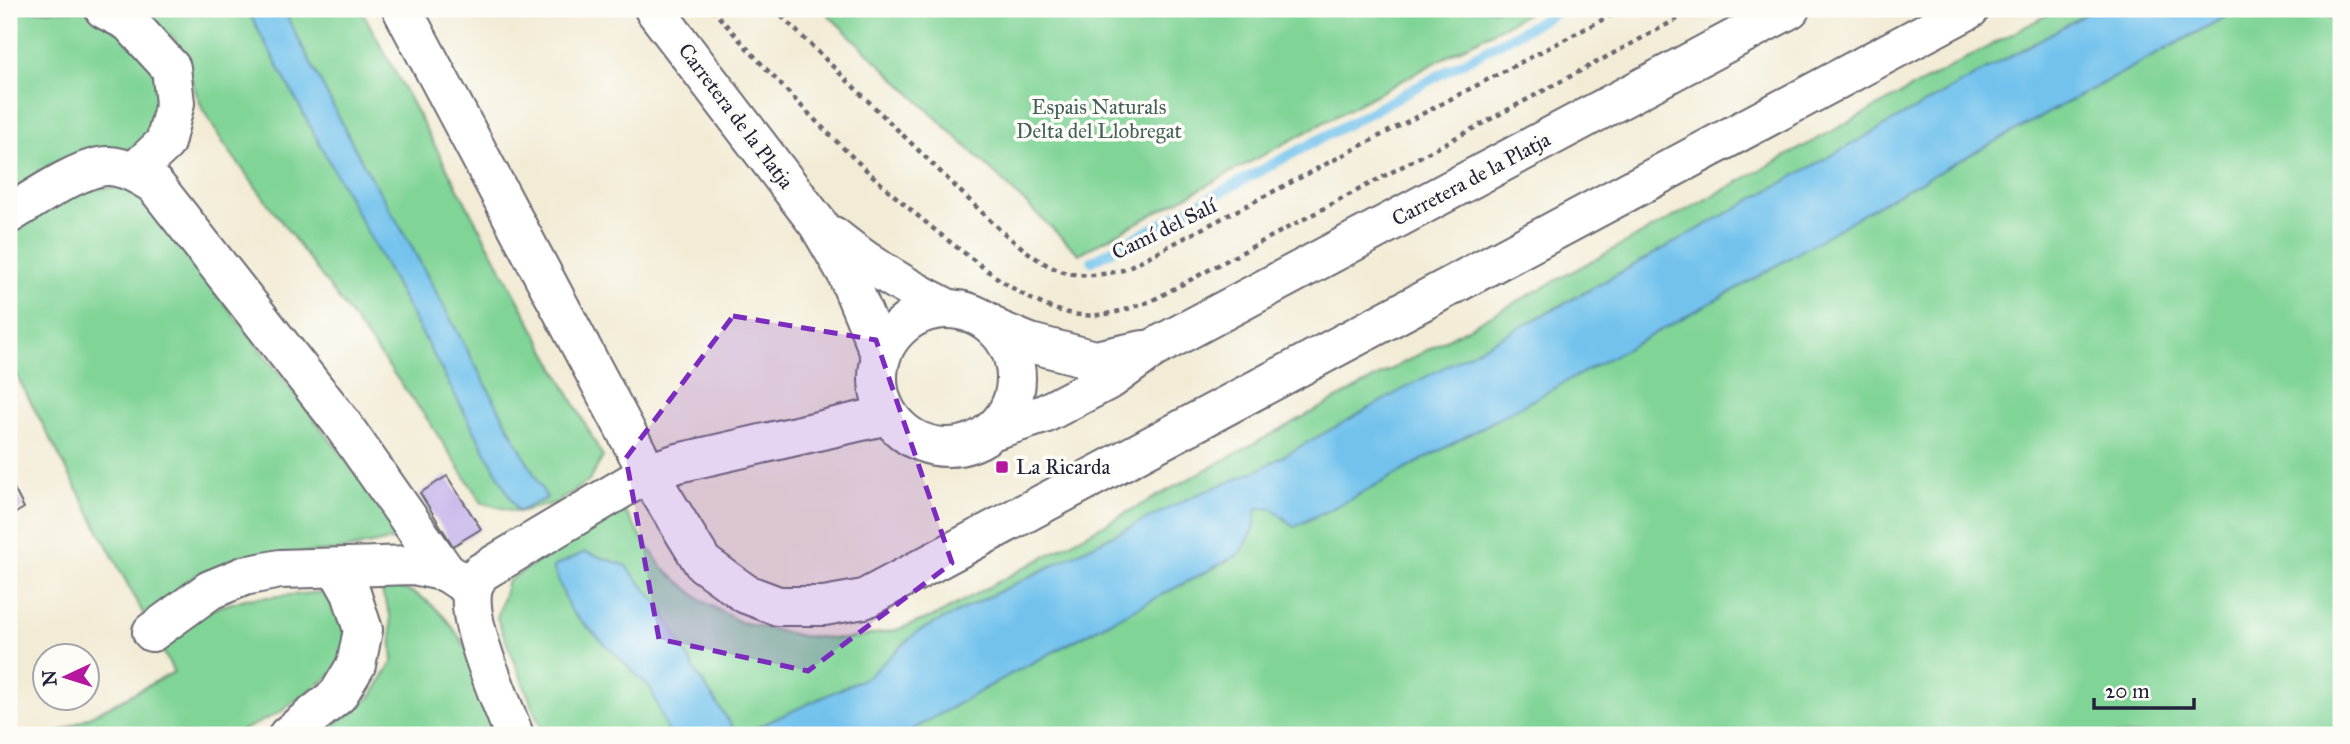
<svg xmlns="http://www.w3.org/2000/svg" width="2350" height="744" font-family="'IM FELL Great Primer',serif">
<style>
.green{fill:#80d496;stroke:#517b68;stroke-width:2}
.water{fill:#72c2ed;stroke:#4a7294;stroke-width:2}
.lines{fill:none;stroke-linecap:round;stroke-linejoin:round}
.stream{stroke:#72c2ed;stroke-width:10}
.building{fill:#beaae9}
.minor-casing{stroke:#6b6871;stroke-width:42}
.path{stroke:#6b6871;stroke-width:4.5;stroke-dasharray:5 5;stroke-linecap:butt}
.minor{stroke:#fff;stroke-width:38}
.marked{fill:#7b2cbf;fill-opacity:0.2;stroke:#7b2cbf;stroke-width:5;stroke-dasharray:14 9;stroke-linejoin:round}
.poi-dot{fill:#b5179e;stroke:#fdfcf7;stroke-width:2.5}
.labels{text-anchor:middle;stroke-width:7;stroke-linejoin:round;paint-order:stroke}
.park-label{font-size:21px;fill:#43605b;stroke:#fdfcf7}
.street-label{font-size:21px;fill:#22223b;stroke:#fdfcf7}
.poi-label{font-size:21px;fill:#22223b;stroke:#fdfcf7;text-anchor:start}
</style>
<rect width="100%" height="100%" fill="#fdfcf7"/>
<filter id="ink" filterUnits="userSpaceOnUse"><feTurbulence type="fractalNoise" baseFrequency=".0143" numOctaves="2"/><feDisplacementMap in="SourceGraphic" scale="14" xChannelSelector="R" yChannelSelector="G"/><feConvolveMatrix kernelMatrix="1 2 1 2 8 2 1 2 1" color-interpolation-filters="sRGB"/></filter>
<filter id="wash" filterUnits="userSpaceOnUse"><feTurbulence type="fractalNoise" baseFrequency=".00686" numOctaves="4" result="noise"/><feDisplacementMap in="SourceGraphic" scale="28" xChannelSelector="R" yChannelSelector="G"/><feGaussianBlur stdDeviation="1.57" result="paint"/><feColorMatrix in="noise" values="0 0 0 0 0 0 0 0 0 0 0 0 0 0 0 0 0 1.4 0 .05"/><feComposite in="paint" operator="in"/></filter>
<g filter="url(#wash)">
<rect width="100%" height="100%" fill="#f2ebd5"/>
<!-- green -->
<g class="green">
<polygon points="132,9 361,9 603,457 589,481 556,503 518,512 482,503 428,420 224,144 203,110 175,39"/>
<polygon points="822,9 1535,9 1079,254"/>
<polygon points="2058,9 2323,9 2341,31 2341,735 544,735 497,618 508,581 621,506 661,566 702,601 740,622 801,636 848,639 896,630 937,615"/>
<polygon points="107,10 144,39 159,90 146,144 58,168 9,191 9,11"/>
<polygon points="90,188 124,188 152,209 405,537 337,551 242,556 191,578 145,617 9,361 9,230"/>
<path d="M378,582c10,3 21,6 31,9 53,22 74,96 96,144h-185l51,-38 22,-36 -3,-47z"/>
<polygon points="324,592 345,622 346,642 334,673 279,713 233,735 55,735 174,672 161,648 206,611 245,599"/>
</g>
<!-- water -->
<g class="water">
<polygon points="247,9 283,9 361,160 408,240 547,498 518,512"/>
<polygon points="2095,9 2240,9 1885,201 1749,282 1351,499 1294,527 1273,509 1257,508 1254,529 1240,554 1011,674 903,735 740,735 869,676 917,632 1191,497 1256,471 1418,381 1571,300"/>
<polygon points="585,552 625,565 659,604 696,672 738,735 669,735 651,689 570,610 553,567"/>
</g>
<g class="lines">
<!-- stream -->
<polyline class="stream" points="1092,261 1563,9"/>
</g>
<g id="blocks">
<!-- building -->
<g class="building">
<polygon points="447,476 481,529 453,546 420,493"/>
<polygon points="9,479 24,508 9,517"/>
</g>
</g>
</g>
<g filter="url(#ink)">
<use href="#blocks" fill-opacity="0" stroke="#6b6871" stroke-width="2"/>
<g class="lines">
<!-- minor casing -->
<g class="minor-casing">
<g id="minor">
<polyline points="104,9 129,22 171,68 175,103 165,143 134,172"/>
<polyline points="402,9 648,473 703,563 746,594 778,606 824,606 864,599 1970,9"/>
<polyline points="654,9 818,224 846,272 881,356"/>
<path d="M9,214c24,-14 73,-49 100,-48 17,1 32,10 46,19l185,236 106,151 26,17"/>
<path d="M833,236c36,29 73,52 114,72"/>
<circle cx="947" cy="378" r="69"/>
<polyline points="996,329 1030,343 1095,360 1143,350"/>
<polyline points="991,431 1044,414 1111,379 1152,349 1790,9"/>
<polyline points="152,632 210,590 244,576 280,569 413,565 446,572"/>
<polyline points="288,735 338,695 356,665 363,630 351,593 337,568"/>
<path d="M514,735c-13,-35 -46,-107 -42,-142 0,-7 5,-14 8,-20l168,-100 30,-10 210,-48"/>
</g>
</g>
<!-- path -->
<g class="path">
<path d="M712,9c78,88 158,172 251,243 33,25 68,54 110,62 27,5 53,-4 78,-13l545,-292"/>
<path d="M774,9l226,221c45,36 63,55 123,40l500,-261"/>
</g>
<!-- minor -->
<use href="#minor" class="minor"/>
</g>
</g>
<!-- marked area -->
<path class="marked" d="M733,316l143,24 76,223 -144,108 -149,-32 -33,-181z"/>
<!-- markers -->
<rect class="poi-dot" x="995" y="460" width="14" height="14" rx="3.5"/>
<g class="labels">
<!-- park labels -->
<g class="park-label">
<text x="1099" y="114">Espais Naturals<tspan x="1099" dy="24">Delta del Llobregat</tspan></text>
</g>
<!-- street labels -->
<g class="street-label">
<text transform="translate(736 116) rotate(53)" y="7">Carretera de la Platja</text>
<text transform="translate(1471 179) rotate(-28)" y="7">Carretera de la Platja</text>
<text transform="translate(1164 229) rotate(-26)" y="7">Camí del Salí</text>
</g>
<!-- poi labels -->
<g class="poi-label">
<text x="1016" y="474">La Ricarda</text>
</g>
</g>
<!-- margin -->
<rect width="2350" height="744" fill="none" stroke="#fdfcf7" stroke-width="35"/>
<!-- north arrow -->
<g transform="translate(66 677) rotate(266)"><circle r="33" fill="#fdfcf7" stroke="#a5a5ac" stroke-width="2"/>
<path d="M0-5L12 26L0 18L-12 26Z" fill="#b5179e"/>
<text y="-10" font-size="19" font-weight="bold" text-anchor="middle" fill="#22223b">N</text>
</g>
<!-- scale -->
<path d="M2094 698v10h100v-10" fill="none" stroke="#22223b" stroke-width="3.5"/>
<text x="2105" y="698" font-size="21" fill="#22223b" stroke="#fdfcf7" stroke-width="5" paint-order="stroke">20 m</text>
</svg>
